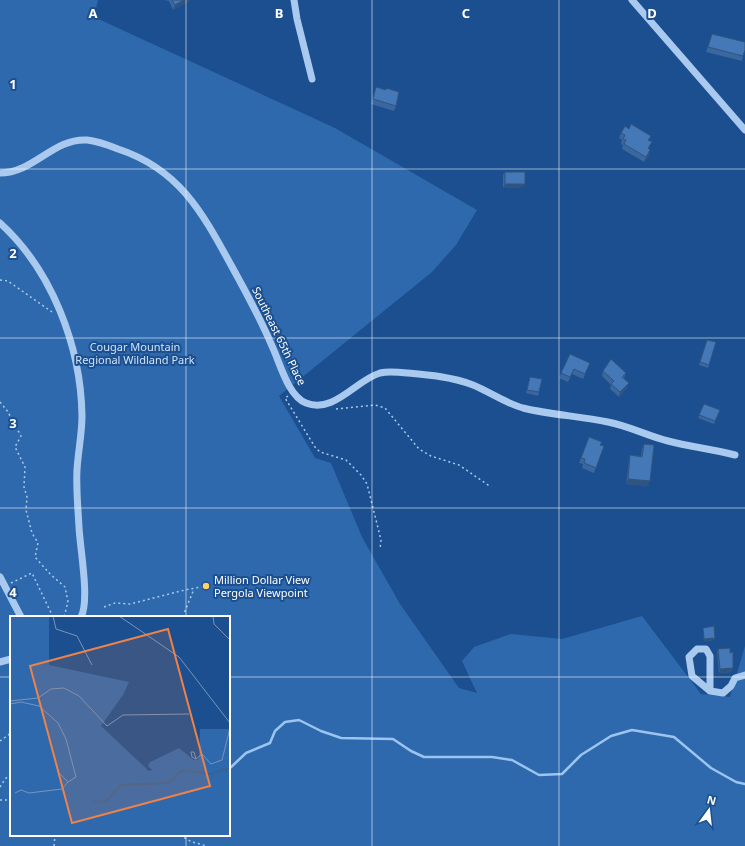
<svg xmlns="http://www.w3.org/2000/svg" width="745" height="846" font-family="'Noto Sans',sans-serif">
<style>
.green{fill:#2e69ad;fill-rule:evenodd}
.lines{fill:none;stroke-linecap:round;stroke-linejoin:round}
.stream{stroke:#9cc4f0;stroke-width:2.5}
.path{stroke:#a9c9ee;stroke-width:1.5;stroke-dasharray:2 3;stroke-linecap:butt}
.minor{stroke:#a9c9ee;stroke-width:7}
.wall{fill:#3a679d}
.shaded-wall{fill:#305480}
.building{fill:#4478b7;stroke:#305480}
.grid{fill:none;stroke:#fff;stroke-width:1;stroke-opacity:0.55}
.poi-dot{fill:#ffd166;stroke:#1b4f8f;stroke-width:1.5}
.labels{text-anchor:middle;stroke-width:4;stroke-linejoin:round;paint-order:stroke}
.street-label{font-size:11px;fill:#fff;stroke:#1b4f8f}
.park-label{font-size:11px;fill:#cfe3fa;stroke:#1b4f8f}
.poi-label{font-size:11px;fill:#fff;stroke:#1b4f8f;text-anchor:start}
.inset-river{fill:none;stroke:#3c6290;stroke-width:2}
.inset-road{fill:none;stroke:#7695bc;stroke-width:1}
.view{fill:#ee8249;fill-opacity:0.15;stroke:#ee8249;stroke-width:2}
.inset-edge{fill:none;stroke:#fff;stroke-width:2}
.grid-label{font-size:13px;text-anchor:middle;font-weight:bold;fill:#fff;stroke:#1b4f8f;stroke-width:4;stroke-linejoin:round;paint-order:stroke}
</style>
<rect width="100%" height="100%" fill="#1b4f8f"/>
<!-- green -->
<path class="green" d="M0,0h98l-4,17 241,111 142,82 -21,35 -24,27 -153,124 36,62 16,5 31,74 38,67 59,84 18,5 -15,-32 12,-14 37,-13 51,5 80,-23 59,78 29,3 15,-51v200h-745zM11,617h218v218h-218z"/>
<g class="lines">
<!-- stream -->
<polyline class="stream" points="229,769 246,753 270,743 275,731 285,722 299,720 321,731 341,738 393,739 411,751 424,757 492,757 512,760 539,775 562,774 581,755 611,736 632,730 674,737 711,768 736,782 745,784"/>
<!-- path -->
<g class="path">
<polyline points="0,280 8,281 52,312"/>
<polyline points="288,396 285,398 315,447 320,452 346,460 361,475 367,484 381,540 380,549"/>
<polyline points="0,402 9,413 12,425 19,432 21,436 15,447 25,467 24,487 27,497 26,510 32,533 38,543 35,557 51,575 65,587 68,602 64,617"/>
<polyline points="336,409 375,405 385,408 419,449 431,456 459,465 491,487"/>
<polyline points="11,583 32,573 53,617"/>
<polyline points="104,607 115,603 130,604 185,590 206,586"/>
<polyline points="184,617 185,611 194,589"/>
<polyline points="0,741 11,733"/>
<polyline points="0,787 5,779 11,774"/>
<polyline points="0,800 11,800"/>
<polyline points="180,835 192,842 207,846"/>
<polyline points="54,846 55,835"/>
</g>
<!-- minor -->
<g class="minor">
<polyline points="294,0 297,19 312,79"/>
<polyline points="632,0 745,130"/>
<path d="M0,173c34,0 53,-35 87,-33 11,1 21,5 31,9 61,20 84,63 113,116 15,27 29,53 41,81 8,17 16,50 34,57 28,11 50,-23 74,-30 8,-2 18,-1 27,0 22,2 45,4 66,12 17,7 32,18 50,23 28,7 57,8 85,14 21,4 40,14 60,19 22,6 45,8 67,14"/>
<path d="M0,223c52,47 81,124 82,193 0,18 -4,36 -5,54 -1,19 1,38 2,57 1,22 11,73 2,90"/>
<polyline points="0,577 21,617"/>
<polyline points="0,662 11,659"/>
<polyline points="710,691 710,656 706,649 697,649 689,657 692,676 710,691 723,693 731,686 735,678 745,675"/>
</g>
</g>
<!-- wall -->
<g class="wall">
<polygon points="164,0 190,0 190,1 173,10 169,1"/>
<polygon points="712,34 743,56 742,61 706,52"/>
<polygon points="376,87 396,106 394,111 371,104"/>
<polygon points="629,129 651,136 649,140 650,147 649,149 650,150 649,155 644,162 622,149 623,145 621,144 622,140 619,138 621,133"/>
<polygon points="505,172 524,187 503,188 503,175"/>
<polygon points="707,340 709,365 708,368 699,365"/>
<polygon points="570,354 588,368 583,379 572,374 568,382 559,378"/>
<polygon points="603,371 626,373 624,378 627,388 619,397 610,389 611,385 602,376"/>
<polygon points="530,377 539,392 538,396 526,393"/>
<polygon points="704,404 720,410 714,424 698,418"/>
<polygon points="589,437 600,445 604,446 594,473 582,468 583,464 579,463"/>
<polygon points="644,444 648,486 626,484 629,460 630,455 641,456 642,449"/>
<polygon points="703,628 715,638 715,640 704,641 703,629"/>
<polygon points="718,649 730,653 732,672 719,673 717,652"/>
</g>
<!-- shaded-wall -->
<g class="shaded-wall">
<polygon points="184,0 190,0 190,1 173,10 175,5"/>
<polygon points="650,150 649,155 644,162 646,157"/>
<polygon points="505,184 525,184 524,187 503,188"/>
<polygon points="629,383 627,388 619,397 620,392"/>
<polygon points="628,479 650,481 648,486 626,484"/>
<polygon points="715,638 715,640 704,641 704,639"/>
<polygon points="733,668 732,672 719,673 720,669"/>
</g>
<!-- building -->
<g class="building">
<polygon points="172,0 184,0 175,5"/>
<polygon points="712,34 745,42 745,50 743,56 708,47"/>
<polygon points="376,87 386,90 386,88 399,92 396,106 373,99"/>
<polygon points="631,124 651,136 648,140 652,142 648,148 650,150 646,157 624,144 626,140 623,139 625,135 621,133 625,126 629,129"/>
<rect x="505" y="172" width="20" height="12"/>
<polygon points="707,340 716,342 709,365 700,362"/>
<polygon points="570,354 590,363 585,374 574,369 570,377 561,373"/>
<polygon points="611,359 626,373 622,377 629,383 620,392 611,384 614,381 603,371"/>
<polygon points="530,377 542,379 539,392 527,390"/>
<polygon points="704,404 720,410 715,421 699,415"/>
<polygon points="589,437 602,442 600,445 604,446 596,468 584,463 585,459 581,458"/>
<polygon points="644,444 654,445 650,481 628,479 630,455 642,457"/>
<polygon points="714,626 715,638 704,639 703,628"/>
<polygon points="730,648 730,653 733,652 733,668 720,669 718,649"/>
</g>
<!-- grid -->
<path class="grid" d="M186,0v617M372,0v846M559,0v846M0,169h745M0,338h745M0,508h745M0,677h11M229,677h516M186,835v11"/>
<!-- markers -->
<circle class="poi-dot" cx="206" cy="586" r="4"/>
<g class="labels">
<!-- street labels -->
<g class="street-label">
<text transform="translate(279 336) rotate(64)" y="4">Southeast 65th Place</text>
</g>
<!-- park labels -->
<g class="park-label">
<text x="135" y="351">Cougar Mountain<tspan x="135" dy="13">Regional Wildland Park</tspan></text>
</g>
<!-- poi labels -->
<g class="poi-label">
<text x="214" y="584">Million Dollar View<tspan x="214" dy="13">Pergola Viewpoint</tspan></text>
</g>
</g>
<!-- overview -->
<g transform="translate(10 616)">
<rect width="220" height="220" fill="#1b4f8f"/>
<path d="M0,0h39v49l80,17 -6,13 -22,31 48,45 3,-1 -4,-4 2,-4 29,-14 15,12 5,-1 1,-30h30v107h-220z" fill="#2e69ad"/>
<path class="inset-river" d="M83,185l9,2 5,-3 14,-15 47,-2 15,-13 28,4 19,-6"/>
<path class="inset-road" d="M43,0l3,13 21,7 15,29M109,0l60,41 51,66M203,0l1,8 16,16M0,85l28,-3 13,-9 13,-1 15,8 28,30 16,-11 66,-1M0,88l11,-2 18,4 19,17 8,16 10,38 -8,5 -11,-11M181,136h3l2,7 -4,-2zM186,143l6,-5 9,10 11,-4 8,-32M5,177l6,-3 8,3 33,-4 6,-7"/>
<path class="view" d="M158,13l42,157 -138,37 -42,-157z"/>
<rect width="220" height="220" class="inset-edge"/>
</g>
<g class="grid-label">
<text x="93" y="18">A</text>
<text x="279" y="18">B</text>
<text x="466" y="18">C</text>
<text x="652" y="18">D</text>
<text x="13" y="89">1</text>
<text x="13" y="258">2</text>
<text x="13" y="428">3</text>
<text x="13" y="597">4</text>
</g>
<!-- north arrow -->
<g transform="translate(709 810) rotate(15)" stroke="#1b4f8f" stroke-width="3" paint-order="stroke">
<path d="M0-3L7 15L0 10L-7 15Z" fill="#ffffff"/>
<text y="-6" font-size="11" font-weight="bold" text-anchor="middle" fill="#ffffff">N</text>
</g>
</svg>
